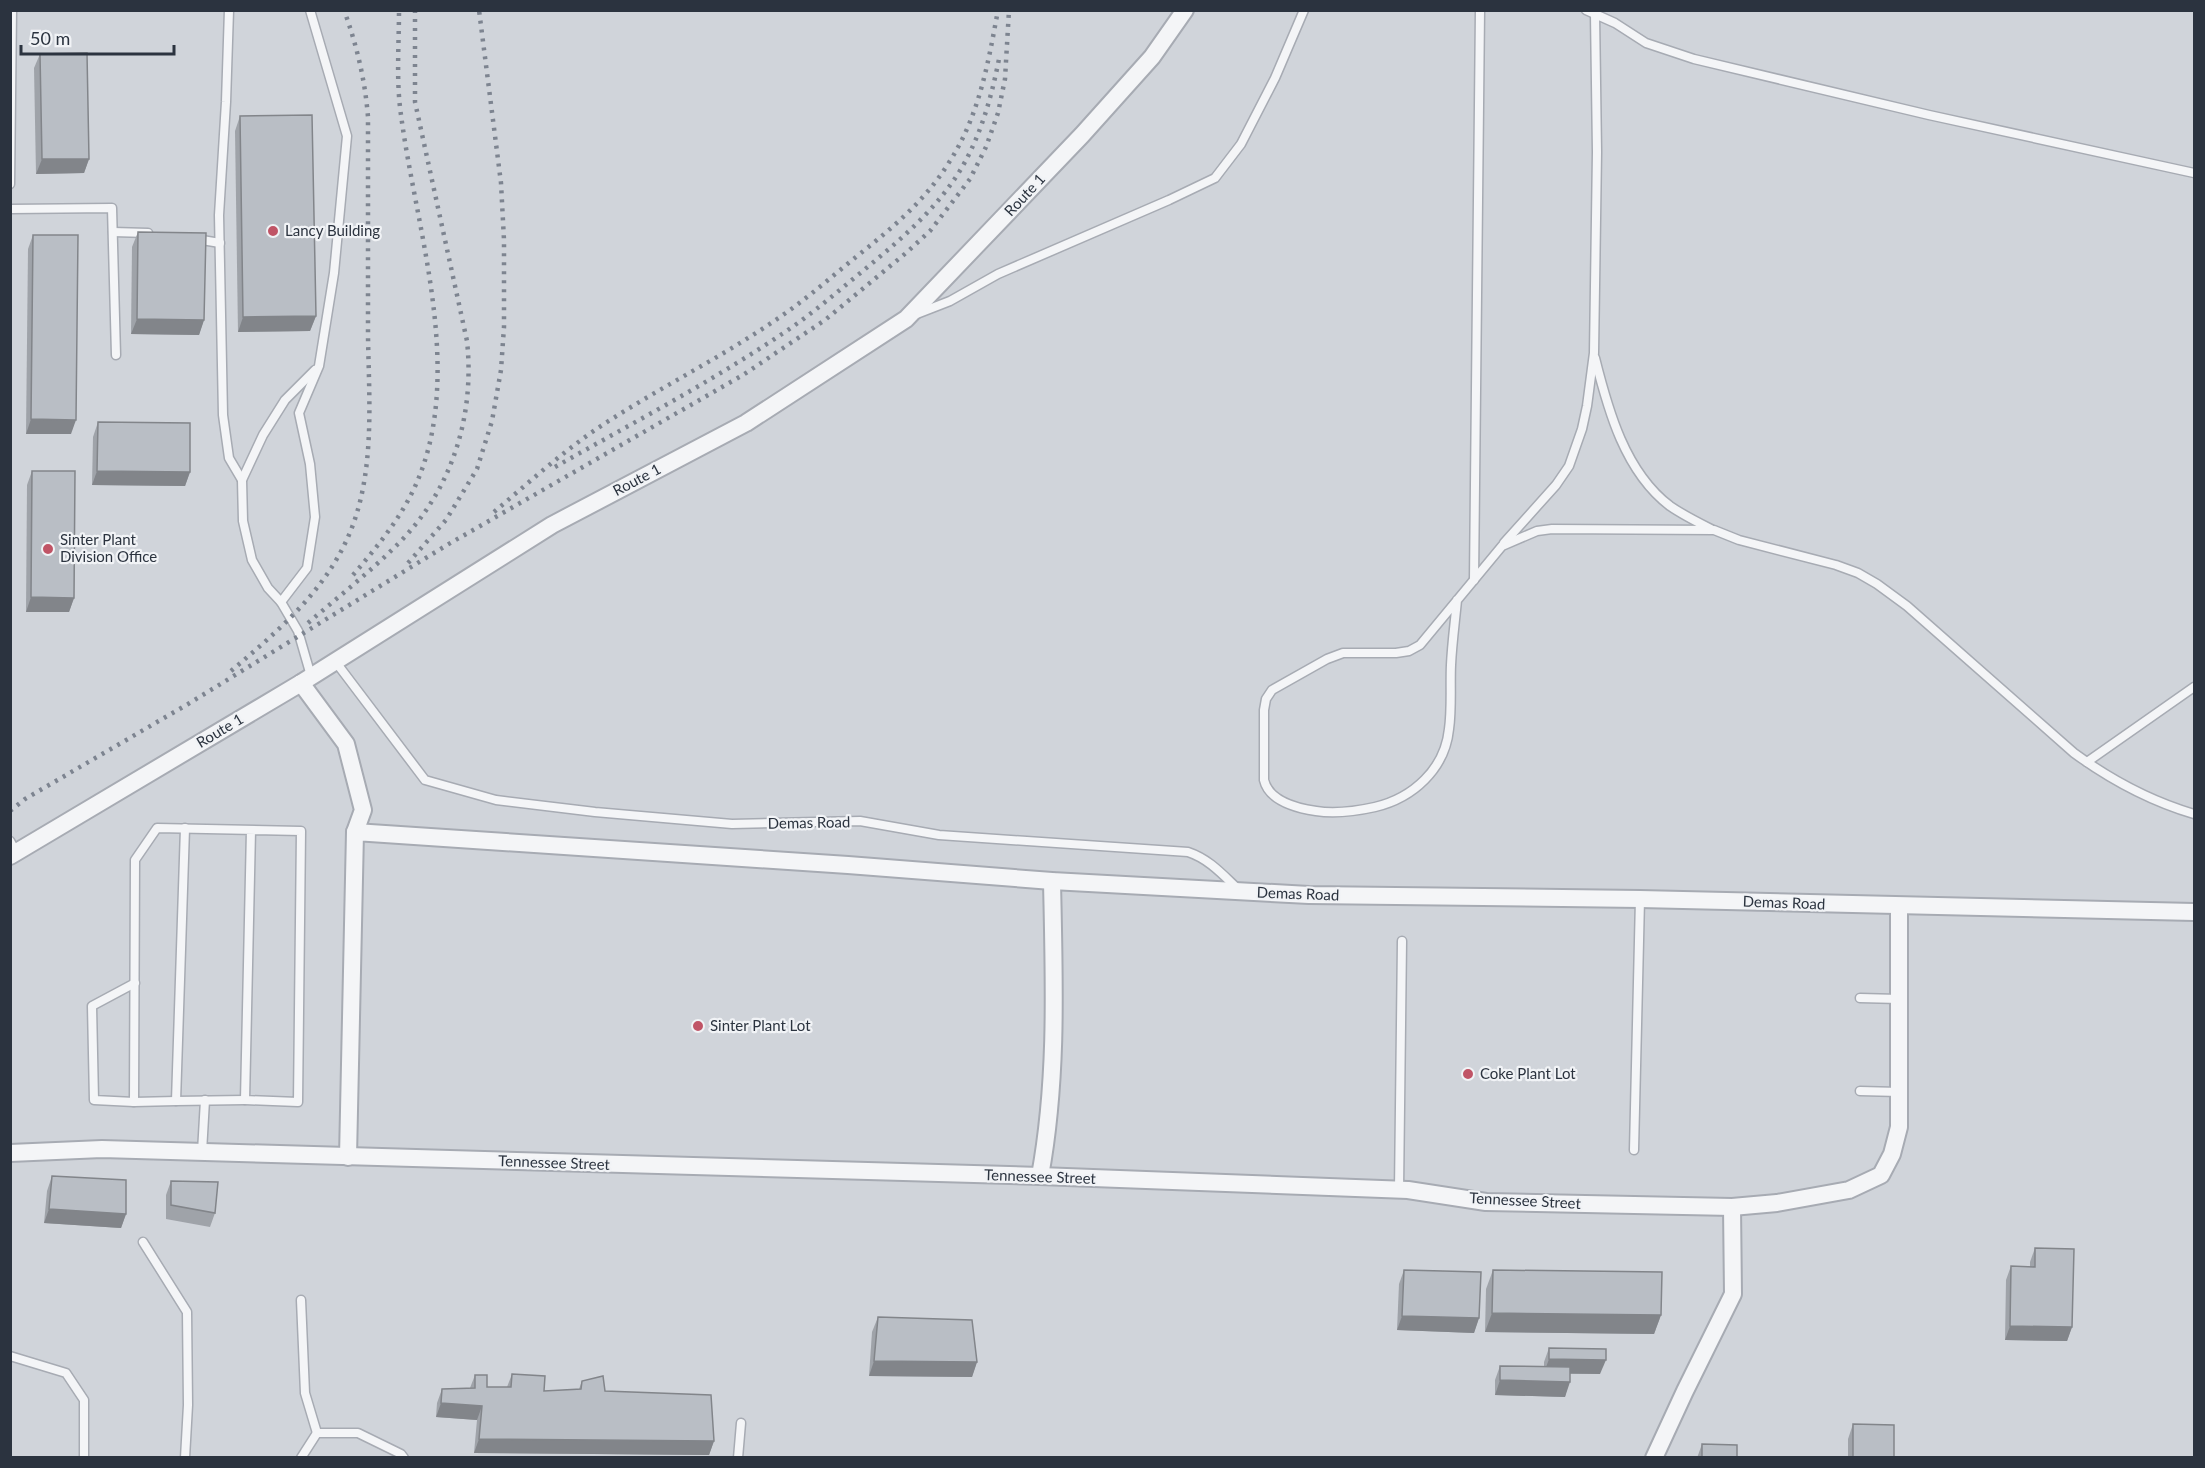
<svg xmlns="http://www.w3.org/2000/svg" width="2205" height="1468" font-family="Lato,sans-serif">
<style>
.built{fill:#d0d4da}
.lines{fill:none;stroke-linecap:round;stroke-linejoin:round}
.lane-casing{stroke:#a7abb3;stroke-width:11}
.street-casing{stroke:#a7abb3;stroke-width:20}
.lane{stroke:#f4f5f7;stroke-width:8}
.street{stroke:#f4f5f7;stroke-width:16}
.rail{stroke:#7d8490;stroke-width:4.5;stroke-dasharray:3 6;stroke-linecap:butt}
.wall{fill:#9fa3a9}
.shaded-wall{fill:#82858a}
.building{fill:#b9bec5;stroke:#82858a;stroke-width:1.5}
.poi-dot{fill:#c05466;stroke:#f1f3f6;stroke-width:2}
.labels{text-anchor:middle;stroke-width:4.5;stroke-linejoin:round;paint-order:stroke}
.street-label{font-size:15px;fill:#2b333f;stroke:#f1f3f6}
.poi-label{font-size:15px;fill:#2b333f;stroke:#f1f3f6;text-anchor:start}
</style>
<rect width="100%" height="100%" fill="#e1e4e9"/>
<!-- built -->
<polygon class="built" points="10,11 2194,11 2194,1457 11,1457"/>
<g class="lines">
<!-- lane casing -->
<g class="lane-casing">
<g id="lane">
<polyline points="229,10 226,102 219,215 223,415 229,458 242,480"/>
<polyline points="310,10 347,136 334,273 319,366 299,413 310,464 315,517 307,568 281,602 298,631 311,676"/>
<polyline points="1586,10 1615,23 1646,43 1694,59 1929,115 2194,173"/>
<polyline points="10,184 12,10"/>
<polyline points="10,209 112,208 116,355"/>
<polyline points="113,232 148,233"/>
<polyline points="196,239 220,243"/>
<polyline points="914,315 950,301 998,274 1169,200 1215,178 1241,144 1275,78 1304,10"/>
<path d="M1595,358c13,52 30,114 75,148 13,9 27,16 41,23"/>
<polyline points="1504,543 1556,485 1569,466 1582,429 1587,406 1594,353 1597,152 1595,14"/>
<polyline points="1474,580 1480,10"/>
<path d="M1457,600c-2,22 -5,43 -6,65 -1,21 1,43 -2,64 -4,40 -36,69 -74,78 -18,4 -41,7 -59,4 -20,-3 -47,-10 -52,-31v-70l2,-11 6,-9 55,-31 16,-6h53l13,-2 11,-6 82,-99 35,-15 15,-2 162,1 25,10 97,25 22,8 19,11 30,22 167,147c37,27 76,48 120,61"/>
<polyline points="281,602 268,588 252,560 243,521 242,480 263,435 285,400 315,370"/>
<path d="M335,661l90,119 71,20 99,12 137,12 128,-3 79,14 249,17c21,7 34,22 50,37"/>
<polyline points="2087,762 2194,687"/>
<polyline points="185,828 176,1101 245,1100"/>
<polyline points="10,841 16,852"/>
<polyline points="1860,998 1899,999"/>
<polyline points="1860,1091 1899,1092"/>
<polyline points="176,1101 134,1102 135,860 157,828 301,831 298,1102 245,1100 251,830"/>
<polyline points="134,1102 94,1100 92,1006 135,983"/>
<polyline points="1634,1150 1640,899"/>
<polyline points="202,1152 205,1100"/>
<polyline points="1399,1190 1402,941"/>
<polyline points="143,1242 187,1312 188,1405 185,1458"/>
<polyline points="301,1300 305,1393 317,1433"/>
<polyline points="10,1356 66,1373 84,1400 84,1458"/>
<polyline points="301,1458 317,1433 358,1433 401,1454 404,1458"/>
<polyline points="738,1458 741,1423"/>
</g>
</g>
<!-- street casing -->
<g class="street-casing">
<g id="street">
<polyline points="301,683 346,744 363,810 355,832"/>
<polyline points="10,856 301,683 552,525 746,423 906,319 1082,135 1152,57 1185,10"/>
<polyline points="10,1153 102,1149 1040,1176 1408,1190 1486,1202 1732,1207 1777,1203 1849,1190 1881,1175 1892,1154 1899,1127 1899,906"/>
<polyline points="348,1157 355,832 848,865 1052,881 1309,895 1640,899 2194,912"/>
<path d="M1040,1176c18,-98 14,-196 12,-295"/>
<polyline points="1654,1458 1685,1391 1733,1294 1732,1207"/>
</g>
</g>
<!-- lane -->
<use href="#lane" class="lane"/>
<!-- street -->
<use href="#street" class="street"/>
<!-- rail -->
<g class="rail">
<path d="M555,467c76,-43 154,-84 227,-133 29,-19 55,-42 82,-64 36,-30 72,-60 97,-101 21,-36 31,-74 39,-115"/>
<path d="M494,512c39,-33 77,-68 121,-95 52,-33 108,-61 159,-96 29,-19 55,-42 82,-64 35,-28 68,-55 92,-93 31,-47 40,-100 50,-154"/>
<polyline points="408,563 446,520 477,469 492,421 501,370 504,327 504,240 501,183 479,10"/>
<path d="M353,575c24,-28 49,-58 64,-93 48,-112 -1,-252 -16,-367 -5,-34 -2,-70 -2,-105"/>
<path d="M308,623c30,-26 62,-51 90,-79 54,-54 77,-128 69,-203l-52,-239v-92"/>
<path d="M231,671c47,-40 96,-81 120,-141 24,-61 18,-129 17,-194 0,-73 0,-146 0,-219 -3,-37 -11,-71 -24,-107"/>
<polyline points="10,811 25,799 188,704 447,545 743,375 825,320 906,253 930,231 970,179 986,147 998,113 1005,79 1009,10"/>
</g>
</g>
<!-- wall -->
<g class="wall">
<polygon points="40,54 89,159 84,173 36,174 34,68"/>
<polygon points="240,116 316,316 310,331 238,332 235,131"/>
<polygon points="138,232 204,320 199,335 131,334 132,247"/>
<polygon points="33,235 71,434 26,434 28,249"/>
<polygon points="98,422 190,472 185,486 92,485 93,437"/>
<polygon points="32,471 74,598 69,612 26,612 27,485"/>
<polygon points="52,1176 126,1214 121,1228 44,1223 47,1191"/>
<polygon points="171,1181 215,1213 210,1227 166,1219 166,1195"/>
<polygon points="2035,1248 2072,1327 2067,1341 2005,1340 2006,1280 2011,1266 2030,1267 2030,1262"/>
<polygon points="1404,1270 1479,1318 1474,1333 1397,1330 1399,1284"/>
<polygon points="1493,1270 1661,1315 1654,1334 1485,1332 1486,1289"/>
<polygon points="878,1317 977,1362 972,1377 869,1376 872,1332"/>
<polygon points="1549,1348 1600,1374 1570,1374 1565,1397 1495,1395 1495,1380 1500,1366 1544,1367 1544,1362"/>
<polygon points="512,1374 544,1391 579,1389 582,1381 714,1441 709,1455 474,1453 477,1420 436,1417 437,1403 442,1389 470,1388 475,1375 487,1387 507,1387"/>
<polygon points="1853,1424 1894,1458 1848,1458 1848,1439"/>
<polygon points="1702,1444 1737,1458 1697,1458"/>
</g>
<!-- shaded-wall -->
<g class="shaded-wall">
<polygon points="42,159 89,159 84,173 36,174"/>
<polygon points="316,316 310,331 238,332 243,317"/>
<polygon points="137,319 204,320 199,335 131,334"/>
<polygon points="31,419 76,420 71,434 26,434"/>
<polygon points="97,471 190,472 185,486 92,485"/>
<polygon points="31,597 74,598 69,612 26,612"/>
<polygon points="49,1209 126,1214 121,1228 44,1223"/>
<polygon points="1492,1313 1661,1315 1654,1334 1485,1332"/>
<polygon points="1402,1316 1479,1318 1474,1333 1397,1330"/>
<polygon points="2010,1326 2072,1327 2067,1341 2005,1340"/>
<polygon points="1549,1359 1606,1360 1600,1374 1544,1373"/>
<polygon points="874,1361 977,1362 972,1377 869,1376"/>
<polygon points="1500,1380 1570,1382 1565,1397 1495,1395"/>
<polygon points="441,1403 482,1406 477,1420 436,1417"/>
<polygon points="479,1439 714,1441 709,1455 474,1453"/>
</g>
<!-- building -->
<g class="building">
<polygon points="87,53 89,159 42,159 40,54"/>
<polygon points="312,115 316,316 243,317 240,116"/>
<polygon points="138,232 206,233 204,320 137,319"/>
<polygon points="33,235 78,235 76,420 31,419"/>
<polygon points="98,422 190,423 190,472 97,471"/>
<polygon points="32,471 75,471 74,598 31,597"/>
<polygon points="52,1176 126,1180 126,1214 49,1209"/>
<polygon points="171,1181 218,1182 215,1213 171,1205"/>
<polygon points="2035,1248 2074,1249 2072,1327 2010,1326 2011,1266 2035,1267"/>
<polygon points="1404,1270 1481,1272 1479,1318 1402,1316"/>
<polygon points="1493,1270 1662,1272 1661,1315 1492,1313"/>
<polygon points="878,1317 972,1320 977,1362 874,1361"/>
<polygon points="1549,1348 1606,1349 1606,1360 1549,1359"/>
<polygon points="1500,1366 1570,1367 1570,1382 1500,1380"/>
<polygon points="512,1374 545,1376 544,1391 581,1389 582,1381 603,1376 605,1391 711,1395 714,1441 479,1439 482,1406 441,1403 442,1389 475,1388 475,1375 487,1375 487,1387 511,1387"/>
<polygon points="1853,1424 1894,1425 1894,1458 1853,1458"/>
<polygon points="1702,1444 1737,1445 1737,1458 1702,1458"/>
</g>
<!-- markers -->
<g class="poi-dot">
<circle cx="273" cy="231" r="6"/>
<circle cx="48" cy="549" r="6"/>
<circle cx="698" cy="1026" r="6"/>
<circle cx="1468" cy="1074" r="6"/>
</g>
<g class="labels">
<!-- street labels -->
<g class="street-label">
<text transform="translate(1025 195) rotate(-47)" y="5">Route 1</text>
<text transform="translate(637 480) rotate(-28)" y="5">Route 1</text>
<text transform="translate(220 731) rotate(-31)" y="5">Route 1</text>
<text transform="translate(809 823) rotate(-1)" y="5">Demas Road</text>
<text transform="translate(1298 894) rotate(2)" y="5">Demas Road</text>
<text transform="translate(1784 903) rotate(2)" y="5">Demas Road</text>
<text transform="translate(554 1163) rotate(2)" y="5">Tennessee Street</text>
<text transform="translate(1040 1177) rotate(2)" y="5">Tennessee Street</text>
<text transform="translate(1525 1201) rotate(3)" y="5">Tennessee Street</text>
</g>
<!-- poi labels -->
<g class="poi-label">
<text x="285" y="236">Lancy Building</text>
<text x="60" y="545">Sinter Plant<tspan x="60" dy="17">Division Office</tspan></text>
<text x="710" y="1031">Sinter Plant Lot</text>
<text x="1480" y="1079">Coke Plant Lot</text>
</g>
</g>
<!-- border -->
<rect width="2205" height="1468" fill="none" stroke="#2b333f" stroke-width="24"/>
<!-- scale -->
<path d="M21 45v9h153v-9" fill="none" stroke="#2b333f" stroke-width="3"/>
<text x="30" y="45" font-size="18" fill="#2b333f" stroke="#f1f3f6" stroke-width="4.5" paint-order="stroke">50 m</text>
</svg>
